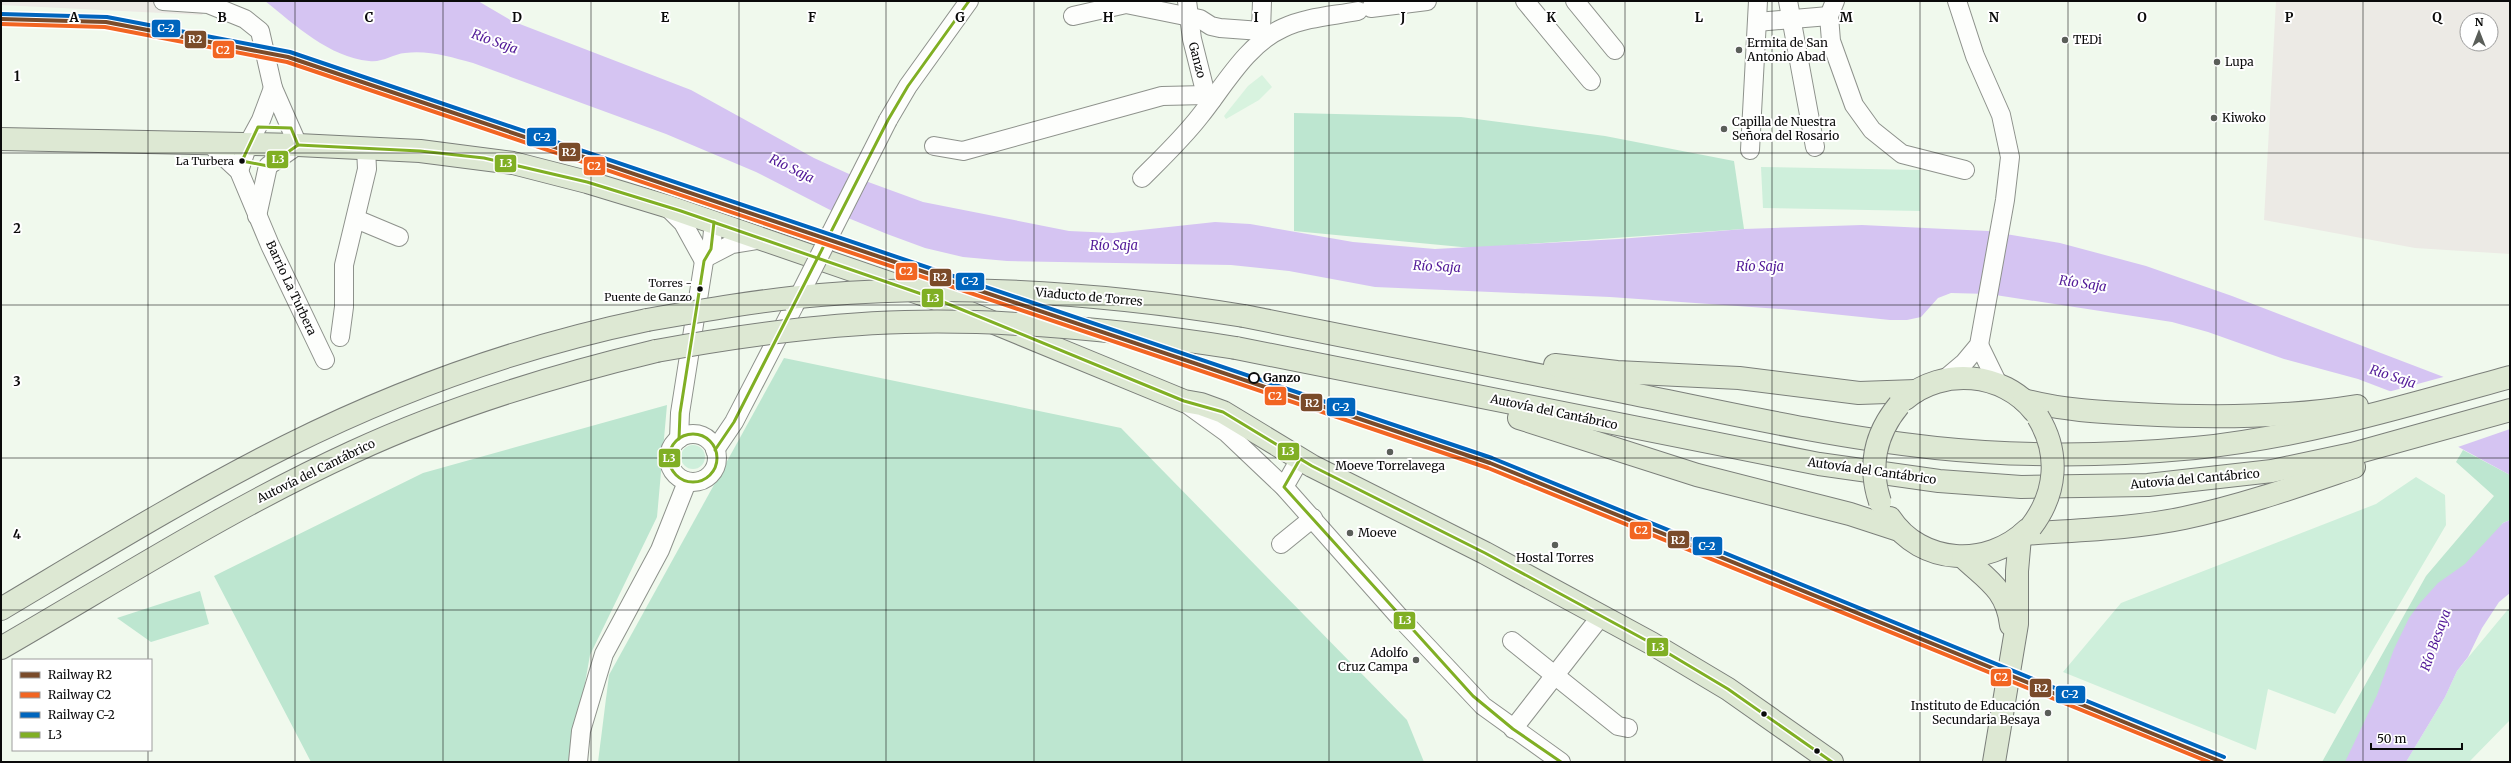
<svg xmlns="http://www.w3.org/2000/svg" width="2511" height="763" font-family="Merriweather,serif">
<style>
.industrial{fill:#eceae5;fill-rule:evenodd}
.green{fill:#ceefdb}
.forest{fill:#bde6d0}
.pitch{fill:#d8f3df}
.water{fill:#d5c4f2}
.pier{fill:#f0f9ed}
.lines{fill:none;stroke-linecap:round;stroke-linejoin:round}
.minor-casing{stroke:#8e928c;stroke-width:20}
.highway-casing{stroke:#7b7f7a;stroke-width:24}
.minor{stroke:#fdfefc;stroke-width:18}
.highway{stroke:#dde8d3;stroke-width:22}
.minor-bridge-casing{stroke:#8e928c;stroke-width:20;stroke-linecap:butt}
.highway-bridge-casing{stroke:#7b7f7a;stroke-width:24;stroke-linecap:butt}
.minor-bridge{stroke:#fdfefc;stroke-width:18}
.highway-bridge{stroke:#dde8d3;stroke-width:22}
.bus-1-casing{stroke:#fff;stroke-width:6}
.bus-1{stroke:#80af24;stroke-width:3}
.rail-1-casing{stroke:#fff;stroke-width:7}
.rail-2-casing{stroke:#fff;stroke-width:7}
.rail-3-casing{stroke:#fff;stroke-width:7}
.rail-1{stroke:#7a4b2a;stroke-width:4}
.rail-2{stroke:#f26522;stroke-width:4}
.rail-3{stroke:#0065bd;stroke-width:4}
.grid{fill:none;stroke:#0a0a0a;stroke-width:1;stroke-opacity:0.55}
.poi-dot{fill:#5a5e59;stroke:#fff;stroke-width:1.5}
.bus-dot{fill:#0a0a0a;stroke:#fff;stroke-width:1.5}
.stop-dot{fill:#fff;stroke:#0a0a0a;stroke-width:2}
.labels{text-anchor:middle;stroke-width:4;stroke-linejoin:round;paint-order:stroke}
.bus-label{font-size:11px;fill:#0a0a0a;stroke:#fff;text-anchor:end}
.poi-label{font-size:12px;fill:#0a0a0a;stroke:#fff;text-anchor:start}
.street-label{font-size:12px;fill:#0a0a0a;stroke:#fff}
.stop-label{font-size:12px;font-weight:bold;fill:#0a0a0a;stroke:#fff;text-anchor:start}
.water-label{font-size:13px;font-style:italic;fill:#511897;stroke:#fff}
.grid-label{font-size:13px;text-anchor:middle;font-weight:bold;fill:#0a0a0a;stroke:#fff;stroke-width:4;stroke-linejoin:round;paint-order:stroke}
.line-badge{stroke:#fff;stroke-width:1.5}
.badge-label{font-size:11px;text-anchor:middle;font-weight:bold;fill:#fff}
</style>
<rect width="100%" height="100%" fill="#f0f9ed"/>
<!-- industrial -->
<g class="industrial">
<polygon points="1,1 205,1 208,4 202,15 1,5"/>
<path d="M2276,1h234v253l-95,-6 -151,-28zM2467,20h24v24h-24z"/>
</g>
<!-- green -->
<g class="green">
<polygon points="1761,167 1920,170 1920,211 1763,208"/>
<circle cx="693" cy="457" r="12"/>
<polygon points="2416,477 2445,495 2446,525 2335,714 2268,689 2256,750 2063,672 2121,603 2376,504"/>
<polygon points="2510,607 2510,720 2469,762 2406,762 2445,697 2457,671"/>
</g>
<!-- forest -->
<g class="forest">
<polygon points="1294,113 1461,117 1605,136 1734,161 1744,229 1472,248 1294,231"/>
<polygon points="784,358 1121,428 1407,720 1424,762 598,762 609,675"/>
<polygon points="667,405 657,517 590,655 571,762 311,762 214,576 423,473"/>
<polygon points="2463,450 2510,475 2510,520 2503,523 2346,762 2322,762 2426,576 2494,496 2456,462"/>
<polygon points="200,591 209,624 151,642 117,618"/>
</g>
<!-- pitch -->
<polygon class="pitch" points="1262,75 1272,87 1259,100 1226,119 1224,116 1248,86"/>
<!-- water -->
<g class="water">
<path d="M265,1h213l34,20 179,69 123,68 46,21 63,23 146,29 44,2 102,-11 35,2 103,18 82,7 184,-10 125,-10 118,-4 126,6 72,12 86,23 86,30 217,83 61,31v65l-57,-31 -53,-49 -42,-16 -74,-20 -76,-27 -36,-10 -183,-28 -38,-1 -13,5 -17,19 -14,3h-17l-96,-10 -184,-13 -235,-10 -86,-16 -58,-6 -224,-4 -44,-4 -38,-9 -38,-14 -51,-21 -80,-41 -90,-38 -193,-71c-23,-6 -44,-13 -68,-10 -12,1 -23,10 -36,8 -40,-4 -74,-36 -104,-60z"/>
<polygon points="2510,520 2510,593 2499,602 2482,628 2468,657 2457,671 2445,697 2406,762 2345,762 2377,695 2394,649 2409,618 2420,603 2438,583 2465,564 2503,523"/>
</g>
<!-- pier -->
<polygon class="pier" points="2447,376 2510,408 2510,429 2455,448 2422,424 2399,397 2388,392"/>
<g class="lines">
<!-- minor casing -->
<g class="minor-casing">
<g id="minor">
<polyline points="163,1 208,4 245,19 260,31 273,88 298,145 268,166 257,216"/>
<polyline points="1187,1 1192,39 1206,95 1212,100"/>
<polyline points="1525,1 1591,81"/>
<polyline points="1575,1 1615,50"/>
<polyline points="1788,1 1815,147"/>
<polyline points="1835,1 1829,16 1831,41 1854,105 1872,130 1902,154 1965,170"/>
<polyline points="1371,8 1427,1"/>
<polyline points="1073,16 1126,4 1200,19 1211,26 1220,28 1261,31 1268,36"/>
<polyline points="1757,22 1829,16"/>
<polyline points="1261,31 1262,1"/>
<polyline points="888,120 908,86 969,1"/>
<polyline points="210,144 239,171 270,245 325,360"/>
<polyline points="934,146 963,151 1162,96 1206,95"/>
<polyline points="1750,150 1758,1"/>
<polyline points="239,171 248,144 261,120 273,88"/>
<path d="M1142,178c20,-20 41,-40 58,-62 24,-30 47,-72 83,-88 24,-11 49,-12 75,-17"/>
<polyline points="666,206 683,223 704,261"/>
<polyline points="356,219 399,237"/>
<polyline points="709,256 732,244 764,239"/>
<polyline points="340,337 344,307 344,265 367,169 366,148"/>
<polyline points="1979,345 1998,384"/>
<polyline points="1945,379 1964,363 1979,345 2005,200 2010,157 2001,115 1975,56 1957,1"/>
<polyline points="1184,402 1227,433 1284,487 1402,620 1483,706 1561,762"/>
<circle cx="693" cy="458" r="24"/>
<polyline points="679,439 680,413 704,261 711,249 714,222"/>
<polyline points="715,450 734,422 794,306"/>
<polyline points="1284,487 1300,459"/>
<polyline points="1281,544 1313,518"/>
<polyline points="1512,641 1618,726 1628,728"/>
<polyline points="1513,729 1601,616"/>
<polyline points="578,762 581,731 604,654 660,550 687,482"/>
</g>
</g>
<!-- highway casing -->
<g class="highway-casing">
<g id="highway">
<polyline points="1,139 298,145 420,151 513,163 587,182 666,206 936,299 1184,401 1201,404 1223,412 1312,466 1485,553 1651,643 1728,689 1832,762"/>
<path d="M1244,316c126,25 253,51 380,76 103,21 208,45 312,56 86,9 174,8 259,0 108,-11 211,-42 315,-71"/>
<polyline points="1236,348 1819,464 1939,481 2021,487 2148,485 2272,471 2352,454 2510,410"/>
<polyline points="1555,365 1617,372 1739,378 1859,393 1916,391"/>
<path d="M1905,399c38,-32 98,-27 129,12"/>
<path d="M2024,400c37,10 75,12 114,14 73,4 146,4 219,-8"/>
<polyline points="1519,418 1697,475 1850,514 1899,530"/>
<path d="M1890,518c31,47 98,50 137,12"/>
<path d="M2023,534c53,-4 109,-5 161,-16 58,-12 114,-32 170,-51"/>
<path d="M1963,557c23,22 44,32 48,68"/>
<path d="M1,609c94,-56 188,-114 286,-163 114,-57 235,-100 360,-126"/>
<path d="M1,648c116,-67 230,-140 352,-196 97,-45 199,-76 303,-101"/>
<polyline points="1994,762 2017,624 2017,571 2020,537"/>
</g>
</g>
<!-- minor -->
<use href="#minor" class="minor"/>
<!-- highway -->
<use href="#highway" class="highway"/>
<!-- minor-bridge casing -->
<g class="minor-bridge-casing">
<polyline id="minor-bridge" points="794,306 888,120"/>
</g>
<!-- highway-bridge casing -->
<g class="highway-bridge-casing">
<g id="highway-bridge">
<path d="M647,320c57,-10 115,-20 173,-25 142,-12 283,-2 424,21"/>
<path d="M656,351c82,-15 166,-27 249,-29 111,-3 222,9 331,26"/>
<path d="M1880,502c-12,-36 -5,-68 19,-97"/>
<path d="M2031,527c26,-34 29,-74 7,-110"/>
</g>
</g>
<!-- minor-bridge -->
<use href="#minor-bridge" class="minor-bridge"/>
<!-- highway-bridge -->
<use href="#highway-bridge" class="highway-bridge"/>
<!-- bus-1 casing -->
<g class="bus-1-casing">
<g id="bus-1">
<polygon points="258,127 291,128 298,145 268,166 242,161"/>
<polyline points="298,145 420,151 484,158 587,182 681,211 936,299 1184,401 1223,412 1312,466 1485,553 1651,643 1728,689 1832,762"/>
<circle cx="693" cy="458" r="24"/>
<polyline points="679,439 680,413 704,261 711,249 714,222"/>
<polyline points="715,450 734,422 888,120 908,86 969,1"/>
<polyline points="1300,459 1284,487 1473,696 1513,729 1561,762"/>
</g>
</g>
<!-- bus-1 -->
<use href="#bus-1" class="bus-1"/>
<!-- rail-1 casing -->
<g class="rail-1-casing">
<polyline id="rail-1" points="1,19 106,22 288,57 1490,463 2222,762"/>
</g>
<!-- rail-2 casing -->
<g class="rail-2-casing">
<polyline id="rail-2" points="1,24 105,27 287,62 1488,468 2209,762"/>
</g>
<!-- rail-3 casing -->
<g class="rail-3-casing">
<polyline id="rail-3" points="1,14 107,17 290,52 1492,458 2224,757"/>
</g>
<!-- rail-1 -->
<use href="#rail-1" class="rail-1"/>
<!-- rail-2 -->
<use href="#rail-2" class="rail-2"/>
<!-- rail-3 -->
<use href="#rail-3" class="rail-3"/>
</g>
<!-- grid -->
<path class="grid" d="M148,1v659M295,1v761M443,1v761M591,1v761M739,1v761M886,1v761M1034,1v761M1182,1v761M1329,1v761M1477,1v761M1625,1v761M1772,1v761M1920,1v761M2068,1v761M2216,1v761M2363,1v761M1,153h2509M1,305h2509M1,458h2509M1,610h2509M148,750v12"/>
<!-- markers -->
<g class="poi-dot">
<circle cx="2065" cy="40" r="4"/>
<circle cx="1739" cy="50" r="4"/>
<circle cx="2217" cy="62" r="4"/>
<circle cx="2214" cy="118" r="4"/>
<circle cx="1724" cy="129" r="4"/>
<circle cx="1390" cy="452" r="4"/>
<circle cx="1350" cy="533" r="4"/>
<circle cx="1555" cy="545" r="4"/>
<circle cx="1416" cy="660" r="4"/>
<circle cx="2048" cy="713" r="4"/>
</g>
<g class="bus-dot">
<circle cx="242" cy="161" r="3.5"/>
<circle cx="700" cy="289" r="3.5"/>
<circle cx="1764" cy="714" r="3.5"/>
<circle cx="1817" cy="751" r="3.5"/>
</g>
<circle class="stop-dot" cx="1254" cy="378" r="5"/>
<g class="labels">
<!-- bus labels -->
<g class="bus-label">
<text x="234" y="165">La Turbera</text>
<text x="692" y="287">Torres -<tspan x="692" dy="14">Puente de Ganzo</tspan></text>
</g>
<!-- poi labels -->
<g class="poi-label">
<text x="2073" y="44">TEDi</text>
<text x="1747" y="47">Ermita de San<tspan x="1747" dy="14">Antonio Abad</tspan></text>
<text x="2225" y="66">Lupa</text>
<text x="2222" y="122">Kiwoko</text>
<text x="1732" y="126">Capilla de Nuestra<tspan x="1732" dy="14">Señora del Rosario</tspan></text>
<text x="1390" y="470" text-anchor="middle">Moeve Torrelavega</text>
<text x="1358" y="537">Moeve</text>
<text x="1555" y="562" text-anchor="middle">Hostal Torres</text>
<text x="1408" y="657" text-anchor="end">Adolfo<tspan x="1408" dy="14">Cruz Campa</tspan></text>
<text x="2040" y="710" text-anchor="end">Instituto de Educación<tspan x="2040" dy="14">Secundaria Besaya</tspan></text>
</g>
<!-- street labels -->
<g class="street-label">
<text transform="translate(1197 60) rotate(75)" y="4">Ganzo</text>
<text transform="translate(291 288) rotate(65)" y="4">Barrio La Turbera</text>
<text transform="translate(1089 297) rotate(5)" y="4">Viaducto de Torres</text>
<text transform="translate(1554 412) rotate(12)" y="4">Autovía del Cantábrico</text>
<text transform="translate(316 471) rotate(-26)" y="4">Autovía del Cantábrico</text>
<text transform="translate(1872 471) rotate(8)" y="4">Autovía del Cantábrico</text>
<text transform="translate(2195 479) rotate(-5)" y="4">Autovía del Cantábrico</text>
</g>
<!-- stop labels -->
<g class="stop-label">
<text x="1263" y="382">Ganzo</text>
</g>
<!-- water labels -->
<g class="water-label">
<text transform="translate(495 41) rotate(20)" y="5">Río Saja</text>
<text transform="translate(792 168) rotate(26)" y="5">Río Saja</text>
<text x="1114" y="250">Río Saja</text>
<text transform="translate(1437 266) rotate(3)" y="5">Río Saja</text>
<text x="1760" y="271">Río Saja</text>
<text transform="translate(2083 283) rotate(8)" y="5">Río Saja</text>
<text transform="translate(2393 376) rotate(18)" y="5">Río Saja</text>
<text transform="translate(2435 640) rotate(-70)" y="5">Río Besaya</text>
</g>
</g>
<g class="grid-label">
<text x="74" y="22">A</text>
<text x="222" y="22">B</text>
<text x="369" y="22">C</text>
<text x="517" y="22">D</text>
<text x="665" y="22">E</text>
<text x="812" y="22">F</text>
<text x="960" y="22">G</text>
<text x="1108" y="22">H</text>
<text x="1256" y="22">I</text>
<text x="1403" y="22">J</text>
<text x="1551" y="22">K</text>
<text x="1699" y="22">L</text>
<text x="1846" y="22">M</text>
<text x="1994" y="22">N</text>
<text x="2142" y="22">O</text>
<text x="2289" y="22">P</text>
<text x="2437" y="22">Q</text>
<text x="17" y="81">1</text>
<text x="17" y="233">2</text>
<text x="17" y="386">3</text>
<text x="17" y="539">4</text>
</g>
<g class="line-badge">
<rect x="151" y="19" width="30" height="19" rx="4" fill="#0065bd"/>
<rect x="184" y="30" width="23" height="19" rx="4" fill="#7a4b2a"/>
<rect x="212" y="40" width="23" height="19" rx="4" fill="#f26522"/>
<rect x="526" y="127" width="31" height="20" rx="4" fill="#0065bd"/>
<rect x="558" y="142" width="23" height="20" rx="4" fill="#7a4b2a"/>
<rect x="266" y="150" width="23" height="19" rx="4" fill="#80af24"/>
<rect x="494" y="154" width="23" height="19" rx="4" fill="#80af24"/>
<rect x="583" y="156" width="23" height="20" rx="4" fill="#f26522"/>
<rect x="895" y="262" width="23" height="19" rx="4" fill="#f26522"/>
<rect x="929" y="268" width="23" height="19" rx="4" fill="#7a4b2a"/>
<rect x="955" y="272" width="30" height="19" rx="4" fill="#0065bd"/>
<rect x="921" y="288" width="23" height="20" rx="4" fill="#80af24"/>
<rect x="1264" y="386" width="23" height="20" rx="4" fill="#f26522"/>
<rect x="1300" y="393" width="23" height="19" rx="4" fill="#7a4b2a"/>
<rect x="1326" y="397" width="30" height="20" rx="4" fill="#0065bd"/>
<rect x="1277" y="442" width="23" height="19" rx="4" fill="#80af24"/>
<rect x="658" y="448" width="23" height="20" rx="4" fill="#80af24"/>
<rect x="1629" y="521" width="23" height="19" rx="4" fill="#f26522"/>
<rect x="1667" y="530" width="23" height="19" rx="4" fill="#7a4b2a"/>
<rect x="1692" y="536" width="31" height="20" rx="4" fill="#0065bd"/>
<rect x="1393" y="611" width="23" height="19" rx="4" fill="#80af24"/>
<rect x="1646" y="637" width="23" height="20" rx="4" fill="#80af24"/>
<rect x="1990" y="668" width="22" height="19" rx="4" fill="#f26522"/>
<rect x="2029" y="678" width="23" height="20" rx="4" fill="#7a4b2a"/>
<rect x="2055" y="685" width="31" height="19" rx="4" fill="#0065bd"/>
</g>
<g class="badge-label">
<text x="166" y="32">C-2</text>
<text x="195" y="43">R2</text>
<text x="223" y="54">C2</text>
<text x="542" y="141">C-2</text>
<text x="569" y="156">R2</text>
<text x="278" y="163">L3</text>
<text x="506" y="167">L3</text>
<text x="594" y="170">C2</text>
<text x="906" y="275">C2</text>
<text x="940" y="281">R2</text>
<text x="970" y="285">C-2</text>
<text x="933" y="302">L3</text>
<text x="1275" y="400">C2</text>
<text x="1312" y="407">R2</text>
<text x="1341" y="411">C-2</text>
<text x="1288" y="455">L3</text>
<text x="669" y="462">L3</text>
<text x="1641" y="534">C2</text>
<text x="1678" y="544">R2</text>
<text x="1707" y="550">C-2</text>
<text x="1405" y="624">L3</text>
<text x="1658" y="651">L3</text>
<text x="2001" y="681">C2</text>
<text x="2041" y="692">R2</text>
<text x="2070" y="698">C-2</text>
</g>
<!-- border -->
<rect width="2511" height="763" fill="none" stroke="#0a0a0a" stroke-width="4"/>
<!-- legend -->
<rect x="12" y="659" width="140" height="92" fill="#ffffff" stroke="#9d9d9d"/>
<rect x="20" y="672" width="20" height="6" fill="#7a4b2a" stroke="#9d9d9d"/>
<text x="48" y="679" font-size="12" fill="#0a0a0a">Railway R2</text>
<rect x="20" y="692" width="20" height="6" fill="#f26522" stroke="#9d9d9d"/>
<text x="48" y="699" font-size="12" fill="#0a0a0a">Railway C2</text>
<rect x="20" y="712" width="20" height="6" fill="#0065bd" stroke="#9d9d9d"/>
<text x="48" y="719" font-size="12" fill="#0a0a0a">Railway C-2</text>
<rect x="20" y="732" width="20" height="6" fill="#80af24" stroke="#9d9d9d"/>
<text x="48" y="739" font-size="12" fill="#0a0a0a">L3</text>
<!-- north arrow -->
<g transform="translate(2479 32)"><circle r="19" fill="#ffffff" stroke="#9d9d9d"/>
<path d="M0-3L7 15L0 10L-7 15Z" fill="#5a5e59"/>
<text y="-6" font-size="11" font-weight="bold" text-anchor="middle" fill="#0a0a0a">N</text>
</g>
<!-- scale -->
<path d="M2371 743v6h91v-6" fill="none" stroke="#0a0a0a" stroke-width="2"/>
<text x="2377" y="743" font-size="12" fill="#0a0a0a" stroke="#ffffff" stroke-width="3" paint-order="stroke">50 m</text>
</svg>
